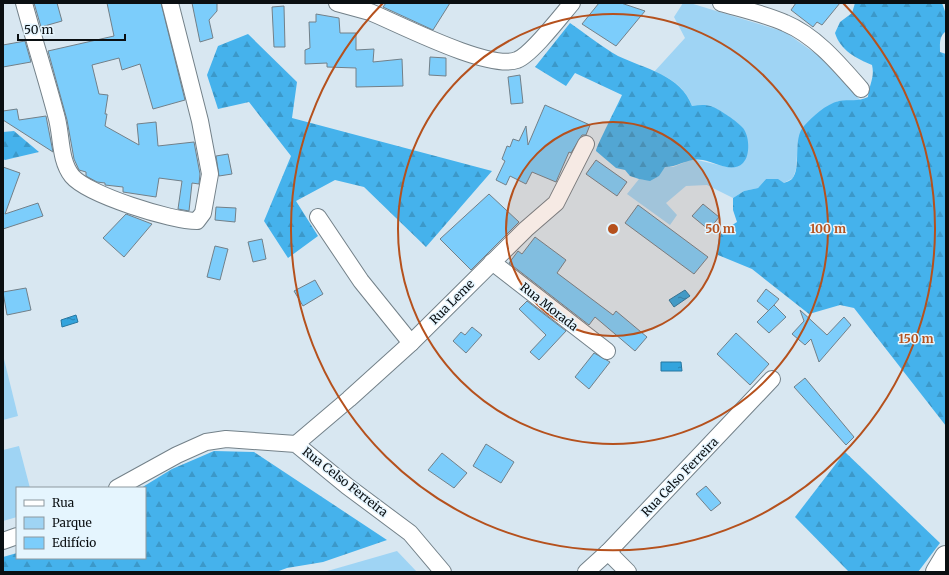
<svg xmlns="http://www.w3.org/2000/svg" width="949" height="575" font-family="Merriweather,serif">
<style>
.green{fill:#9fd4f4}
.forest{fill:url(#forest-firs)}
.water{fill:url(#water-ripples);stroke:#2777a0}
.building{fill:#7ccdfb;stroke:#728089}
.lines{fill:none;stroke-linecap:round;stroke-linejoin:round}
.street-casing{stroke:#738189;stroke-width:18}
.highway-casing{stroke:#738189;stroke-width:24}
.street{stroke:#fff;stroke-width:16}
.highway{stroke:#fff;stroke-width:22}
.ring{fill:none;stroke:#b5511d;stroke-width:2}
.labels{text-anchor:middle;stroke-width:3;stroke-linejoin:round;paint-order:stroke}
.street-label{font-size:12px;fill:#0a0f12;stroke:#e5f5fe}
.centre{fill:#b5511d;stroke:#e5f5fe;stroke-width:2}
.ring-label{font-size:12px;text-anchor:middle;font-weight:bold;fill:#b5511d;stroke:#e5f5fe;stroke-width:3;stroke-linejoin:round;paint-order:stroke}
</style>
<defs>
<pattern id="forest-firs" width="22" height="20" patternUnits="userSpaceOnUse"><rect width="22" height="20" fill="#45b2ec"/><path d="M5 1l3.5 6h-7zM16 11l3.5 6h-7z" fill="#3b98c9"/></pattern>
<pattern id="water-ripples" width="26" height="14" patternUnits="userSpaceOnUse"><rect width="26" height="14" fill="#33a4dd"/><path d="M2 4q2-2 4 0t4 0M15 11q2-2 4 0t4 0" fill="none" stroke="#2984b2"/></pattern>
</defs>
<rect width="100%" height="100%" fill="#d8e7f1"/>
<!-- green -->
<g class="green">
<path d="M683,3h7l95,29 34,24 42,45h-23l-40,41 -2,27 -3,9 -9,5 -18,-4 -8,9 -14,3 -11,7 -26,-13 -21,1 -20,17 11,12 -7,10 -43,-31 12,-15c16,2 16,-1 26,-12h8l20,-8 34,8 16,-39c-18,-14 -27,-25 -51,-22 -6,-17 -21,-29 -38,-34l31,-34 -11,-21z"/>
<polygon points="3,355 18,416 3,420"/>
<polygon points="19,446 30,488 17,488 17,517 3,521 3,450"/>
<polygon points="397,551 417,572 324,572"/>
</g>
<!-- forest -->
<g class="forest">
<path d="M855,3h87l4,11 -1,18c-6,5 -5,12 -5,20l6,2v372l-92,-118 -14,-3 -31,9 -57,-45 -34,-14c-1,-21 2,-22 19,-33l-4,-12v-12l11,-7 14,-3 8,-9h12l6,4c2,-1 6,-2 8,-4 10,-11 0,-40 12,-53 8,-9 22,-22 35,-25 10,-2 19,1 29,-4 1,-12 7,-20 4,-32 -15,-6 -32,-15 -37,-32l5,-11 12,-9z"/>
<path d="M570,23c16,11 32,24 48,33 27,13 63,19 74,50 7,-1 14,-2 21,1 6,2 25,15 30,21 6,7 8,27 0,35 -11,11 -28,-1 -40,-3 -14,-3 -25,7 -38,7l-6,9 -9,5 -11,-2 -9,-3 -5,-6 -9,-2 -20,-17c0,-4 22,-47 26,-56l-47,-22 -9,13 -31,-19z"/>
<polygon points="248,34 297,82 292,118 492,171 426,247 364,187 335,180 296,201 318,236 288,258 264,221 291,156 249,102 218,109 207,75 218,46"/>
<polygon points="14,131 39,152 5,160 3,159 3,132"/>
<polygon points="214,451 254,452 387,540 323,562 287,568 276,572 3,572 3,557 17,553 17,558 145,558 145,488 141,488 172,469"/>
<polygon points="845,452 940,543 918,572 849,572 795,517"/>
</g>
<!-- water -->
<g class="water">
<polygon points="685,290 690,296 674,307 669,300"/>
<polygon points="76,315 78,322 62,327 61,320"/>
<polygon points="661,362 681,362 682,371 661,371"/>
</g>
<!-- building -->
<g class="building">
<polygon points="34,3 57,3 62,21 41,27"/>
<polygon points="107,3 161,3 185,100 153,109 140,64 122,70 119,58 92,65 99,94 108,95 105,114 107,114 105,126 139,145 137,124 156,122 158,146 194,142 200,174 199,184 192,183 189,211 178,209 182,181 159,178 156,197 123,192 123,187 105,185 105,183 97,182 86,176 86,172 79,170 74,159 67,120 48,51 114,36"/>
<polygon points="192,3 217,3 217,11 209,20 213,38 200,42"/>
<polygon points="386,3 450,3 433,30 383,7"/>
<polygon points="599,3 621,3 645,11 616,46 582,24"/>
<polygon points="796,3 840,3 822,25 817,22 813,27 791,10"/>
<polygon points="284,6 285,47 274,47 272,7"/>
<polygon points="316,14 339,18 340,33 356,33 356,50 374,49 373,62 402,59 403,86 356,87 356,68 327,67 327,63 305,64 305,50 310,48 309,22 316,22"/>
<polygon points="25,41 31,62 3,67 3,45"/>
<polygon points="430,57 446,58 446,76 429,75"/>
<polygon points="520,75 523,103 511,104 508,77"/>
<polygon points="545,105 590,125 586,135 582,135 571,153 569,152 556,182 532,172 526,184 510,176 506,185 496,180 505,161 502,159 507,146 510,147 513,139 519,141 526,126 528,145"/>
<polygon points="17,109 19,120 46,116 53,152 3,120 3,111"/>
<polygon points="228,154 232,174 219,176 216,156"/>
<polygon points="596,160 627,182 617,196 586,174"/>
<polygon points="3,167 20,173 5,214 38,203 43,216 3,229"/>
<polygon points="489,194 519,222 471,270 440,239"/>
<polygon points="703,204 719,217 709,230 692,216"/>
<polygon points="638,205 708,257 694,274 625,223"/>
<polygon points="216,207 236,208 235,222 215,220"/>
<polygon points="126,214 152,224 124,257 103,238"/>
<polygon points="535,237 566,260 557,273 613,315 616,311 647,337 635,351 595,317 589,325 509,263 518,251 522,254"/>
<polygon points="262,239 266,259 253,262 248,242"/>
<polygon points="215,246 228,249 220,280 207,277"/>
<polygon points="315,280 323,294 303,306 294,291"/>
<polygon points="26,288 31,310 7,315 3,292"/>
<polygon points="766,289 779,299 769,311 757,301"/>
<polygon points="527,301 566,331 539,360 530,352 546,335 519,309"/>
<polygon points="774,305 786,317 769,333 757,322"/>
<polygon points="800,310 827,335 844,317 851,325 819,362 811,339 805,345 792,334 804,321"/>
<polygon points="472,327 482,335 466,353 453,341 461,332 465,335"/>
<polygon points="736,333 769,364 750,385 717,354"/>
<polygon points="594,353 610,362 589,389 575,377"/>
<polygon points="805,378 854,437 846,445 794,387"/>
<polygon points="486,444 514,462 501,483 473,466"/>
<polygon points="442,453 467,473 454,488 428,470"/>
<polygon points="706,486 721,503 711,511 696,494"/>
</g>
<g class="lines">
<!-- street casing -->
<g class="street-casing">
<g id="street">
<path d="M24,3c10,37 22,74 32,112 6,19 3,45 16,61 16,19 100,45 125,45l6,-8 7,-39 -10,-53 -30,-118"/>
<path d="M337,3c11,3 22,6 33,9 29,12 120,59 147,48 14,-5 44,-44 55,-57"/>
<path d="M721,3c21,6 44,11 64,20 31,13 54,41 76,66"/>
<polyline points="318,217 361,281 411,343"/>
<polyline points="492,262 607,351"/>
<polyline points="296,444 349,399 411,343 526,229 556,203 586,144"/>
<polyline points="117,488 177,455 206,442 226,439 296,444 347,486 410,533 443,572"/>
<polyline points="3,541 17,536"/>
<polyline points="608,552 628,572"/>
<polyline points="586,572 608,552 772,379"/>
</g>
</g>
<!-- highway casing -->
<g class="highway-casing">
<polyline id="highway" points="937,572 946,557"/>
</g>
<!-- street -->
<use href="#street" class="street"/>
<!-- highway -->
<use href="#highway" class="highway"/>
</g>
<!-- distance rings -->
<circle cx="613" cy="229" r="107" fill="#b5511d" fill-opacity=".12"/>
<g class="ring">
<circle cx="613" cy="229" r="107"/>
<circle cx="613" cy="229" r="215"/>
<path d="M843 3A322 322 0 1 1 383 3"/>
</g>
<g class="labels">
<!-- street labels -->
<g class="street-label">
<text transform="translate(452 302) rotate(-45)" y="4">Rua Leme</text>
<text transform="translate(549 307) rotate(38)" y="4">Rua Morada</text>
<text transform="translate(680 477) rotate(-46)" y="4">Rua Celso Ferreira</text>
<text transform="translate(345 482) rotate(38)" y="4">Rua Celso Ferreira</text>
</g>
</g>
<circle cx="613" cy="229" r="6" class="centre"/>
<g class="ring-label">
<text x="720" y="233">50 m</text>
<text x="828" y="233">100 m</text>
<text x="916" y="343">150 m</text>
</g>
<!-- border -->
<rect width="949" height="575" fill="none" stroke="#0a0f12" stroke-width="8"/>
<!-- legend -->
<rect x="16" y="487" width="130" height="72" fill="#e5f5fe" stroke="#8d99a0"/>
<rect x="24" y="500" width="20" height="6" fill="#ffffff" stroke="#8d99a0"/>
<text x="52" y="507" font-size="12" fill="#0a0f12">Rua</text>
<rect x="24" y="517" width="20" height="12" fill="#9fd4f4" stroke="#8d99a0"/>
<text x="52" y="527" font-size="12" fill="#0a0f12">Parque</text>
<rect x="24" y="537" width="20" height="12" fill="#7ccdfb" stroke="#8d99a0"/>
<text x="52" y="547" font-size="12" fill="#0a0f12">Edifício</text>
<!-- scale -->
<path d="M18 34v6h107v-6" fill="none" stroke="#0a0f12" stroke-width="2"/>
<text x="24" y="34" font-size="12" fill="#0a0f12" stroke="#e5f5fe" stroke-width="3" paint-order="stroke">50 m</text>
</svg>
